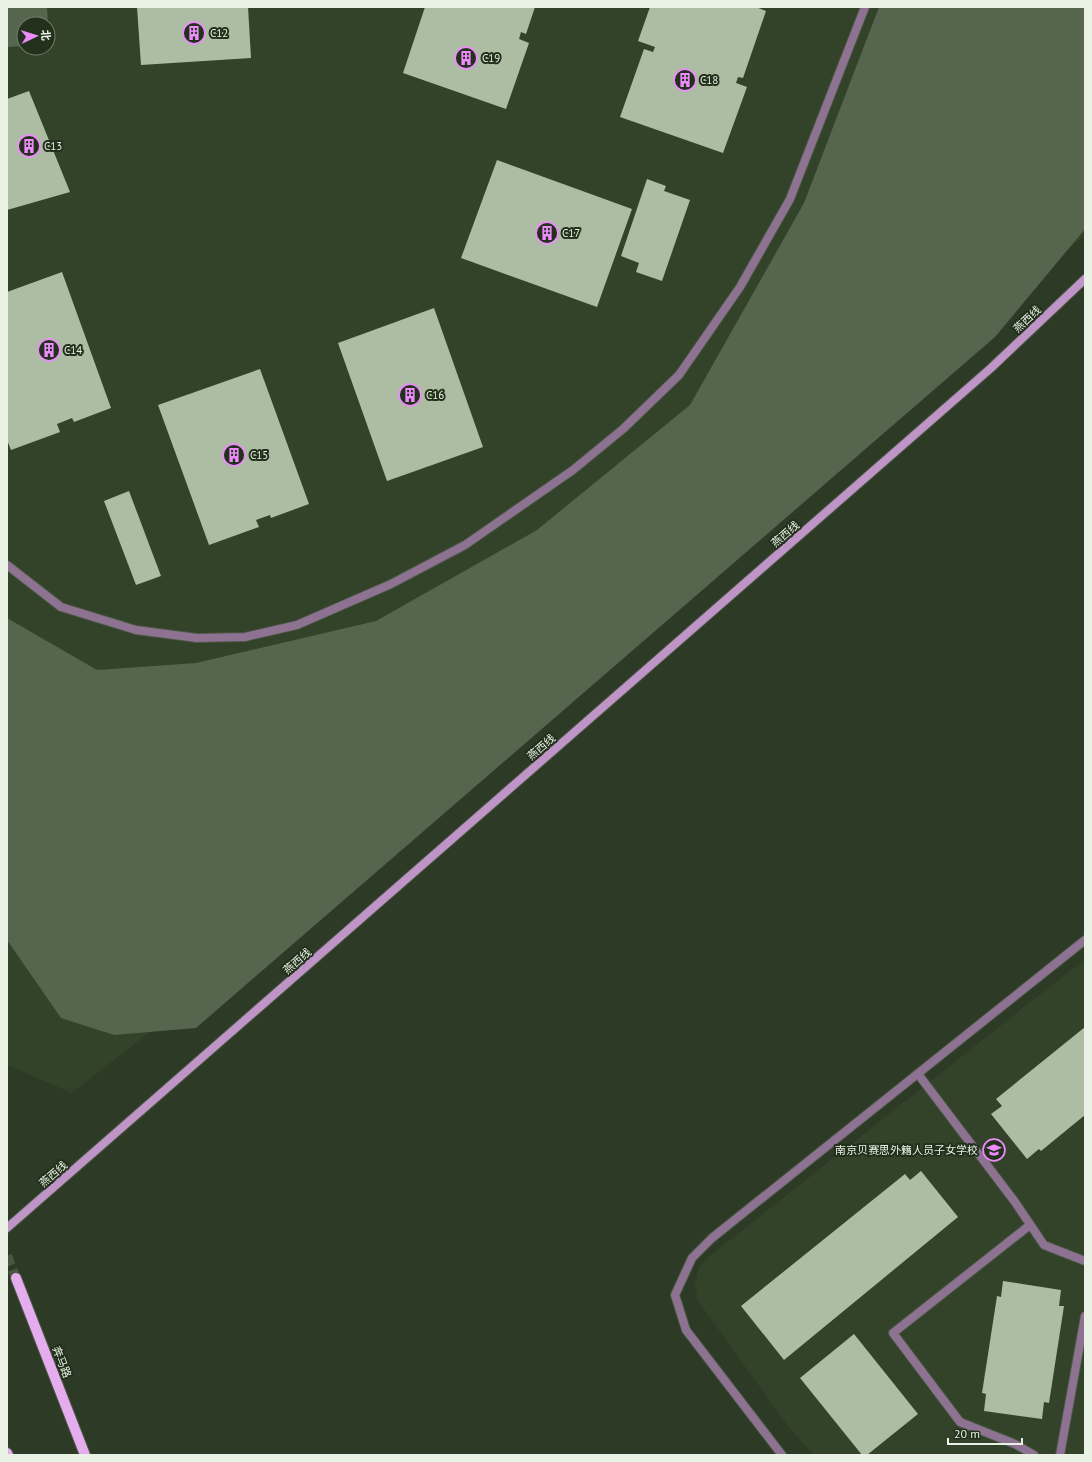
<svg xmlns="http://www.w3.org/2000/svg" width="1092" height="1462" font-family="'PT Sans','Noto Sans SC',sans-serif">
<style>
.built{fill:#334329;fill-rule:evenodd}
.green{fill:#56654d}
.building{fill:#adbda4}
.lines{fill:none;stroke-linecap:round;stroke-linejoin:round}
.primary-tunnel{stroke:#495643;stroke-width:10;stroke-dasharray:10 5;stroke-linecap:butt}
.lane-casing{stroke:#4b5745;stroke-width:10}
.street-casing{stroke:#4b5745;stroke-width:10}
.secondary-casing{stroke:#4b5745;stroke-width:10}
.primary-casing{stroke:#4b5745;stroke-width:12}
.lane{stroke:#8e7292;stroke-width:8}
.street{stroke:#8e7292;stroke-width:8}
.secondary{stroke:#bf94c6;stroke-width:8}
.primary{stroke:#e5adee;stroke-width:10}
.labels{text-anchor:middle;stroke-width:4;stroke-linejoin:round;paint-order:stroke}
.poi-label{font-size:11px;fill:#e9f2e5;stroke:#23301c;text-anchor:start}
.street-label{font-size:11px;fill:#e9f2e5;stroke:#23301c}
</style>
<rect width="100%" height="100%" fill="#2d3a26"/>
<!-- built -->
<g class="built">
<path d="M7,7h1078v228l-595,530 -418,328 -65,-28zM24,24h24v24h-24z"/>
<polygon points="1085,959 1085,1455 814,1455 788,1426 698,1301 695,1285 699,1267 707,1258"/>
</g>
<!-- green -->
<g class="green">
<polygon points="7,7 47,7 48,24 24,24 24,46 7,47"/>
<polygon points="879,7 1085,7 1085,229 995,337 196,1028 114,1035 61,1018 7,940 7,618 97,670 196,663 376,621 537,530 690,405 804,203"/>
</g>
<!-- building -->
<g class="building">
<polygon points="137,7 248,7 251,58 141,65"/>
<polygon points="425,7 535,7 526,34 521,32 519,39 529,43 506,109 403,73"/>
<polygon points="650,7 756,7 766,11 743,78 738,77 736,83 747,87 723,153 620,117 644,49 653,52 655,47 638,41"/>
<polygon points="29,91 70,192 7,210 7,99"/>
<polygon points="497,160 632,209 597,307 461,258"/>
<polygon points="647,179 666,186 664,191 690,200 662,281 636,272 639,263 621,256"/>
<polygon points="62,272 111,408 74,422 72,418 57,424 60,432 11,450 7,440 7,292"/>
<polygon points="434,308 483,447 387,481 338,343"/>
<polygon points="260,369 309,504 271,518 270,515 256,520 259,527 209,545 158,405"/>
<polygon points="129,491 161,576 136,585 104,501"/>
<polygon points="1085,1027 1085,1115 1041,1151 1039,1149 1027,1159 991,1114 1002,1106 996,1099"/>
<polygon points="921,1171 958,1217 784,1360 741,1306 905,1174 910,1180"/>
<polygon points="1003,1281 1061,1290 1059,1306 1064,1306 1049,1403 1044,1402 1042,1419 984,1411 986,1394 982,1393 997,1296 1001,1297"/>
<polygon points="854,1334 918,1414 867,1455 862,1455 800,1378"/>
</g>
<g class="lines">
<!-- primary-tunnel -->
<polyline class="primary-tunnel" points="7,1256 16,1278"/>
<!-- lane casing -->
<g class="lane-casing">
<g id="lane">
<polyline points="7,565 61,607 136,630 197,638 245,637 297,625 391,584 465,545 573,470 623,429 679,375 740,287 790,199 865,7"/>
<polyline points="918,1074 1015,1202 1044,1245 1085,1261"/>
<polyline points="1030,1225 893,1333 960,1422 1015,1444 1034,1455"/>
<polyline points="1060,1455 1085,1316"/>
</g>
</g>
<!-- street casing -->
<g class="street-casing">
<polyline id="street" points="782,1455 686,1330 675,1295 692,1258 712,1238 1085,940"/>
</g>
<!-- secondary casing -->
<g class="secondary-casing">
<polyline id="secondary" points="7,1228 991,368 1085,279"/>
</g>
<!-- primary casing -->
<g class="primary-casing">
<g id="primary">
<polyline points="16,1278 85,1455"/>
<polyline points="7,1453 8,1455"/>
</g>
</g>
<!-- lane -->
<use href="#lane" class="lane"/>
<!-- street -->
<use href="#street" class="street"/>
<!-- secondary -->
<use href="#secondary" class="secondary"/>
<!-- primary -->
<use href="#primary" class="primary"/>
</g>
<!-- icons -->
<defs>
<g id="building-ring" transform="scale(1.15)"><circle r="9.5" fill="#23301c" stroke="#ec8cfb" stroke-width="1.5"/><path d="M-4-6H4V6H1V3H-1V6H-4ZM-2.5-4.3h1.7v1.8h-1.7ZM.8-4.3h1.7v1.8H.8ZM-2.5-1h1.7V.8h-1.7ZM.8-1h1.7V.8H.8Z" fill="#ec8cfb"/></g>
<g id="school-ring" transform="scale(1.15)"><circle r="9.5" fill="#23301c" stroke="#ec8cfb" stroke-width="1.5"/><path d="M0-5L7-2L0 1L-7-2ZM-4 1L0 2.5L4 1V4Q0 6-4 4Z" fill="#ec8cfb"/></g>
</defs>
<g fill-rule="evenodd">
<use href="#building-ring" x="194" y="33"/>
<use href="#building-ring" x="466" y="58"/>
<use href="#building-ring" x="685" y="80"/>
<use href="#building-ring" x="29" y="146"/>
<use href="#building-ring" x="547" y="233"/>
<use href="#building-ring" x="49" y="350"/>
<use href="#building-ring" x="410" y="395"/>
<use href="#building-ring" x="234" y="455"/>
<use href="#school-ring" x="994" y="1150"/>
</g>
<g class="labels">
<!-- poi labels -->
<g class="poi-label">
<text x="210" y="37">C12</text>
<text x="482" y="62">C19</text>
<text x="700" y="84">C18</text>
<text x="44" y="150">C13</text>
<text x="562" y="237">C17</text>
<text x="64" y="354">C14</text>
<text x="426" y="399">C16</text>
<text x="250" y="459">C15</text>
<text x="978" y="1154" text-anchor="end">南京贝赛思外籍人员子女学校</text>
</g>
<!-- street labels -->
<g class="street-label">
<text transform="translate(1027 319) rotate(-43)" y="4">燕西线</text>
<text transform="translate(785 534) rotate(-41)" y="4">燕西线</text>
<text transform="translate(541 747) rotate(-41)" y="4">燕西线</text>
<text transform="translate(297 961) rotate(-41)" y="4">燕西线</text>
<text transform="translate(53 1174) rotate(-41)" y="4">燕西线</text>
<text transform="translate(62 1362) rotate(69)" y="4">奔马路</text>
</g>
</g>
<!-- border -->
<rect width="1092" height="1462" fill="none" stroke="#e9f2e5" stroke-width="16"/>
<!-- north arrow -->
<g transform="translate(36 36) rotate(86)"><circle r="19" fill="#23301c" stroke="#727e6c"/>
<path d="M0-3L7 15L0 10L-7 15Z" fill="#ec8cfb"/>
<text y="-6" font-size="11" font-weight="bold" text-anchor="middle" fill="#e9f2e5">北</text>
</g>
<!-- scale -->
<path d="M948 1438v6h74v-6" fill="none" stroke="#e9f2e5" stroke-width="2"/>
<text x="954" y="1438" font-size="12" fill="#e9f2e5" stroke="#23301c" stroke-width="3" paint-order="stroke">20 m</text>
</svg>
